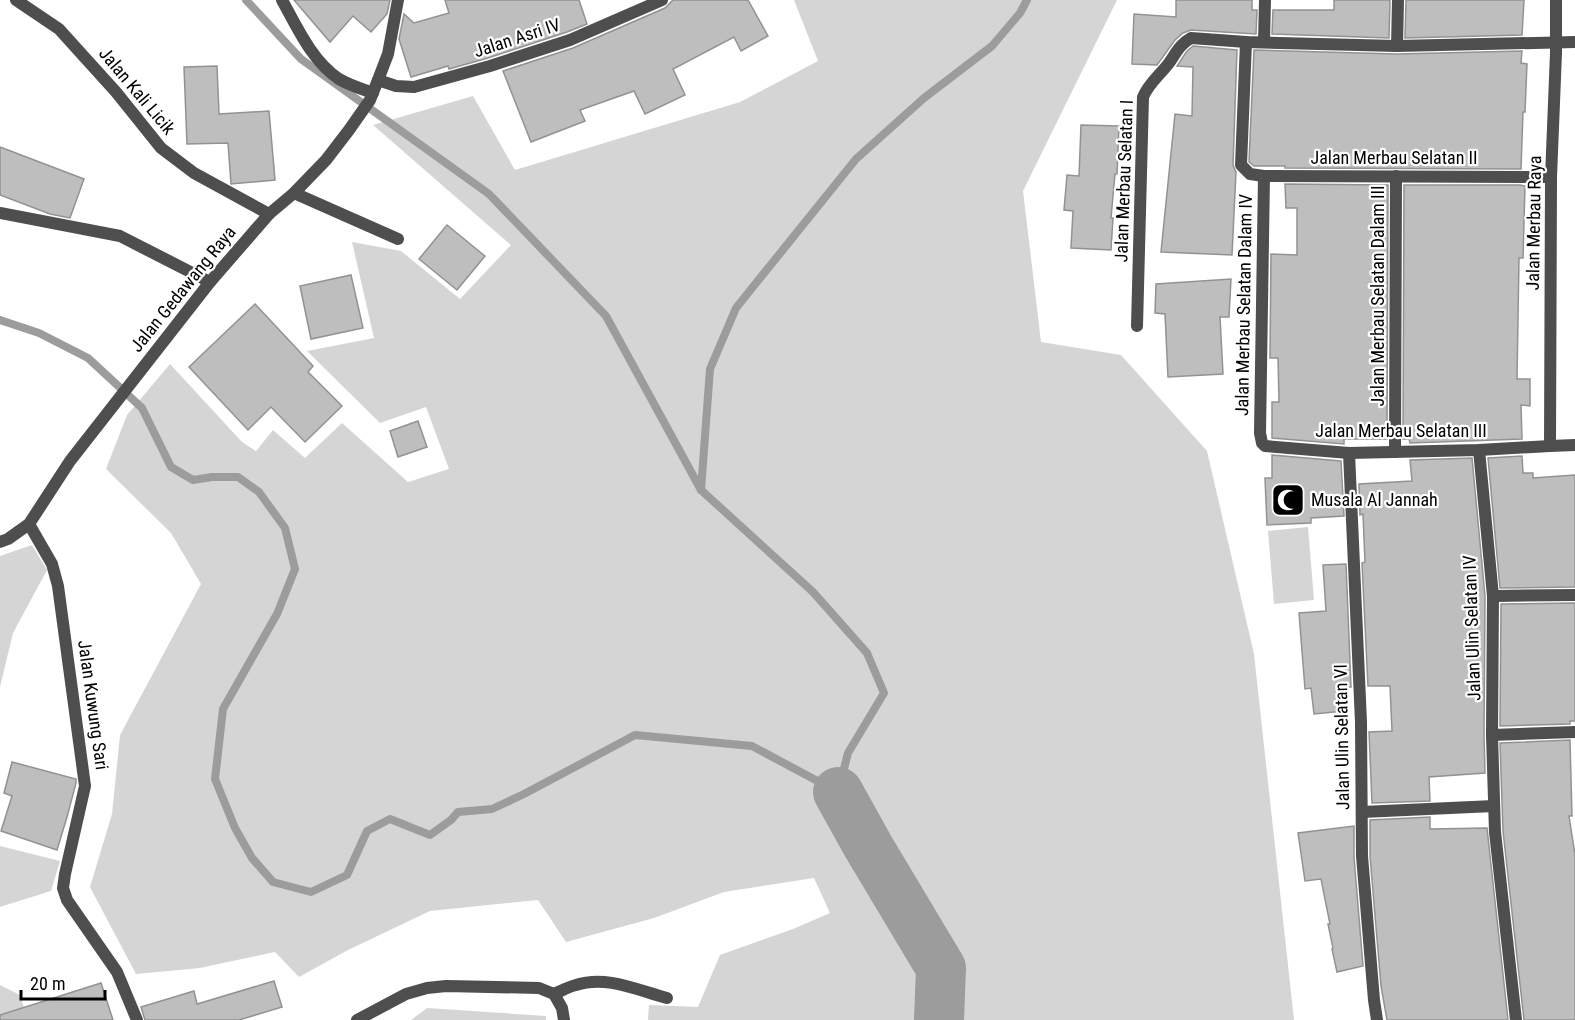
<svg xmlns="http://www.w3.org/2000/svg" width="1575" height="1020" font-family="'Roboto Condensed',sans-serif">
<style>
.green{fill:#d5d5d5}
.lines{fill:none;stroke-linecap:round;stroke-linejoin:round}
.stream{stroke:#9c9c9c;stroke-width:8}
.river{stroke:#9c9c9c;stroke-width:50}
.building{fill:#bebebe;stroke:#929292;stroke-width:1.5}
.service{stroke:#4e4e4e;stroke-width:12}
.minor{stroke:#4e4e4e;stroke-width:12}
.tertiary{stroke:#4e4e4e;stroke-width:12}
.labels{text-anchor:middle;stroke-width:4.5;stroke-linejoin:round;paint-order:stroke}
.street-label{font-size:18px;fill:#000;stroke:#fff}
.poi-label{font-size:18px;fill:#000;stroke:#fff;text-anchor:start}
</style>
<rect width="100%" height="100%" fill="#fff"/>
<!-- green -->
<g class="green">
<polygon points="794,0 1117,0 1023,191 1041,342 1121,355 1207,451 1254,654 1294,1020 648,1020 649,1005 698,1007 720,955 793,929 830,913 814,878 724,892 654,918 566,942 538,900 430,911 348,950 299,977 275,952 200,968 136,974 90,887 112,814 120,735 201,584 171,533 106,469 127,415 170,364 242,442 256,451 273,430 305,458 342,423 408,482 449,469 426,407 380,423 307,351 374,338 352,242 401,251 460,299 511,245 373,125 473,96 515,170 740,102 818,61"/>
<polygon points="1308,527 1314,600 1274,604 1268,531"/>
<polygon points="32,545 47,570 13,633 0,687 0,556"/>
<polygon points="0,846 60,861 51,891 0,907"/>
<polygon points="0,985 20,995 28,1020 0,1020"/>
<polygon points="427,1008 546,1016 546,1020 411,1020"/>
</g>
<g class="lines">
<!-- stream -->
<g class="stream">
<polyline points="0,320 39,333 88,358 142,408 171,467 193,480 212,477 238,477 259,492 285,528 295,569 277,614 223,709 215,779 235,828 252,858 273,882 311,892 347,875 367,831 390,819 430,835 451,820 458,812 492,809 524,794 635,735 752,746 838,792 848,753 884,693 867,653 813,592 701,490 606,316 489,194 301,59 246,0"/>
<polyline points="701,490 710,369 736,308 856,159 924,98 992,46 1020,13 1027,0"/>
</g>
<!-- river -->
<polyline class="river" points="838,792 868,846 941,968 939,1020"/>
</g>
<!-- building -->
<g class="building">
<polygon points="294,0 390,0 387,14 371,32 353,16 330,42"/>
<polygon points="445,0 579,0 587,24 567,32 488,58 449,69 448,66 411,77 399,39 404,14 414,23 449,13"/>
<polygon points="673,0 748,0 768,36 741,51 734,37 673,69 685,95 645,114 634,91 580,110 585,121 531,142 503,71 573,48 665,8"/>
<polygon points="1176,0 1252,0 1252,10 1257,10 1256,34 1191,30 1183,33 1175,40 1157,65 1132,64 1134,14 1176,17"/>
<polygon points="1334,0 1390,0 1389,38 1272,34 1273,10 1334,10"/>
<polygon points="1406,0 1524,0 1522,35 1405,38"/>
<polygon points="1193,46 1237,50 1233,165 1236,172 1232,255 1161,252 1175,114 1192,116 1193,67 1177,66 1187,51"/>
<polygon points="1254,50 1397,54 1522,51 1521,63 1527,64 1525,112 1523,112 1521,169 1285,168 1285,166 1254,166 1249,162"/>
<polygon points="217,66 219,114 269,111 275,180 231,184 228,143 187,144 184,67"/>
<polygon points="1081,125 1119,126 1117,174 1115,174 1111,218 1113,218 1111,250 1071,248 1073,211 1064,210 1067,175 1079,176"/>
<polygon points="0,147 84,179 70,218 50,214 0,195"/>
<polygon points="1285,184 1388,185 1387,439 1344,439 1344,444 1272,438 1272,402 1279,402 1278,358 1270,358 1271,254 1297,255 1297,208 1286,208"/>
<polygon points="1404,185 1520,185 1525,186 1523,258 1519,258 1517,379 1530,379 1530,406 1521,405 1522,439 1410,443 1409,439 1403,439"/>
<polygon points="447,225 485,256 457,290 419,259"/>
<polygon points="351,275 363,328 311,339 300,286"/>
<polygon points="1231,279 1229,317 1220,317 1223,374 1168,377 1165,314 1155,313 1156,284"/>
<polygon points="255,304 313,366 308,372 342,406 305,442 271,407 248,430 189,367"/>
<polygon points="418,421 427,447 398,457 390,431"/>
<polygon points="1272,455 1341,461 1344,516 1311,518 1311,523 1267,525 1265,478 1272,478"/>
<polygon points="1522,456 1523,473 1533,473 1533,478 1575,475 1575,587 1500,588 1488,458"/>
<polygon points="1472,458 1485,596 1484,735 1485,773 1429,777 1430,801 1372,803 1369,732 1392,731 1390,686 1368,686 1362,563 1365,562 1363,514 1360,515 1359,484 1412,481 1410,460"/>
<polygon points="1346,564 1351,687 1342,687 1344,711 1314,714 1311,688 1305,689 1299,613 1326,611 1323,565"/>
<polygon points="1575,603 1575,721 1570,721 1570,724 1500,726 1501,604"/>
<polygon points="1570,740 1572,816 1569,816 1575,855 1575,1020 1524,1020 1503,831 1500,743"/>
<polygon points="12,762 76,779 76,783 67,817 57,850 1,831 12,796 4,793"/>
<polygon points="1430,817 1430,829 1487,828 1508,1020 1387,1020 1381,986 1370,856 1370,820"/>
<polygon points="1354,826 1354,857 1363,966 1337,972 1332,949 1333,948 1328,924 1330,924 1321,879 1305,881 1298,833"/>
<polygon points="274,981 282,1007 239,1020 145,1020 141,1007 194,991 197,1004"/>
<polygon points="101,983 113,1020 0,1020 0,1015"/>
</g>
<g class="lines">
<!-- service -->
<polyline class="service" points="294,193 398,239"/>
<!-- minor -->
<g class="minor">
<polyline points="16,0 59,29 116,92 161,148 194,173 269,214"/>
<path d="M282,0c15,27 30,61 57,79 10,6 23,10 34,14"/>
<polyline points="1246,42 1241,165 1250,174 1264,176 1551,177"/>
<polyline points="1264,42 1265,0"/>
<polyline points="1397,46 1398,0"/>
<polyline points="378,80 396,86 414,87 490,66 570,40 662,0"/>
<polyline points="1264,176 1260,433 1262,443 1265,446 1349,453 1479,450 1550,446"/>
<polyline points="0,213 120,236 210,282"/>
<path d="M1137,326l6,-229c6,-14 17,-22 26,-34 7,-10 11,-19 22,-25l55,4 151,4 178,-4"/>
<polyline points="1479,450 1493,596 1492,735 1495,832 1516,1020"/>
<polyline points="1395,452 1396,176"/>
<polyline points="1349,453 1361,722 1362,856 1374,1000 1377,1020"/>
<polyline points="29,524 52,564 58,586 85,786 65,874 63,888 67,900 117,972 137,1020"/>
<polyline points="1493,596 1575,595"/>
<polyline points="1492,735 1575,732"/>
<polyline points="1362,812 1494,806"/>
<path d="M554,994c7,-3 14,-7 22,-9 30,-10 61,5 91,13"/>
<polyline points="357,1020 406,994 427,988 446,986 539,988 554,994 562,1008 564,1020"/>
</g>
<!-- tertiary -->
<g class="tertiary">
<polyline points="1556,0 1556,53 1551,177 1550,446 1575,445"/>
<polyline points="0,542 8,539 29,524 70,461 210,282 269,214 294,193 326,160 349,130 370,100 378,80 388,54 398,0"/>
</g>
</g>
<!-- icons -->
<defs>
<g id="mosque-square" transform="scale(1.725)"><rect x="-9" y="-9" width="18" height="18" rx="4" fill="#000" stroke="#fff"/><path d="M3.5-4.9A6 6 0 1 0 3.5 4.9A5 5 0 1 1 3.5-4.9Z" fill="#fff"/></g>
</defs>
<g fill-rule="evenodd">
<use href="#mosque-square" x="1288" y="500"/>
</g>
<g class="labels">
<!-- street labels -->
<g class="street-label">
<text transform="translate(517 38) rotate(-18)" y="6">Jalan Asri IV</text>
<text transform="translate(137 91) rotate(50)" y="6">Jalan Kali Licik</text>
<text x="1394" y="164">Jalan Merbau Selatan II</text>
<text transform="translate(1124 181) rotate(-88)" y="6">Jalan Merbau Selatan I</text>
<text transform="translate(1534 223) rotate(-89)" y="6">Jalan Merbau Raya</text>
<text transform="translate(183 289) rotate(-51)" y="6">Jalan Gedawang Raya</text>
<text transform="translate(1378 296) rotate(-90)" y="6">Jalan Merbau Selatan Dalam III</text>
<text transform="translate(1244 305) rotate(-89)" y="6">Jalan Merbau Selatan Dalam IV</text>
<text x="1401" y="437">Jalan Merbau Selatan III</text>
<text transform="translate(1472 628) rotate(-92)" y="6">Jalan Ulin Selatan IV</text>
<text transform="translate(93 705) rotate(82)" y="6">Jalan Kuwung Sari</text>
<text transform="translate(1342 737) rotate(-91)" y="6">Jalan Ulin Selatan VI</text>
</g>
<!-- poi labels -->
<g class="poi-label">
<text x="1311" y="506">Musala Al Jannah</text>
</g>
</g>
<!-- scale -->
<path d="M21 990v9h84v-9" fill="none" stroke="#000000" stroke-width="3"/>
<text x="30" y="990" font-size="18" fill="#000000" stroke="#ffffff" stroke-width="4.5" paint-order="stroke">20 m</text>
</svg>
